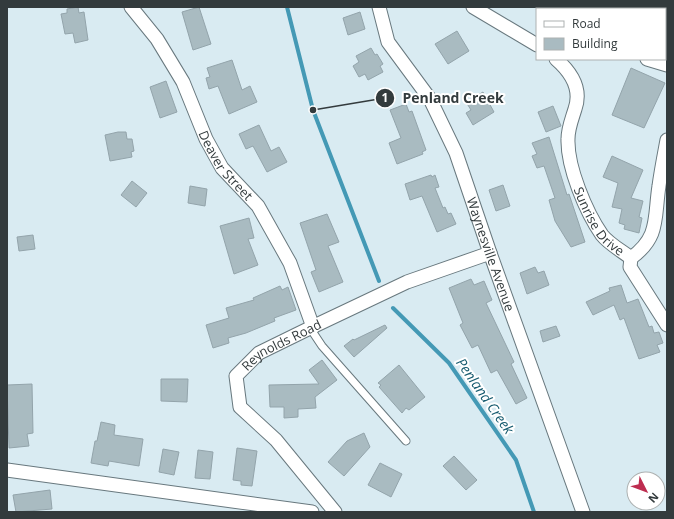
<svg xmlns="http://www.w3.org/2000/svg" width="674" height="519" font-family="'Open Sans',sans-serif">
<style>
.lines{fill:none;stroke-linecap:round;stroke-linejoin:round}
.stream{stroke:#4499b5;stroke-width:4}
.building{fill:#a9bbc1;stroke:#93a4ab}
.lane-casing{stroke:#68787e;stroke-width:9}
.street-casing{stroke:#68787e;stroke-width:15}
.lane{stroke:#fff;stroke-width:7}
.street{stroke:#fff;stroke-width:13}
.labels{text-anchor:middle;stroke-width:4;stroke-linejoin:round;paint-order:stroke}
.street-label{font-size:13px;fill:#333b3d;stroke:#fff}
.water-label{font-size:14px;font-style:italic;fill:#165b6f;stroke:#fff}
.leader{fill:none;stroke:#333b3d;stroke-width:1.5}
.callout-dot{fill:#333b3d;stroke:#fff;stroke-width:1.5}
.mark-label{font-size:12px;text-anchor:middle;font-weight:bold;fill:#fff}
.callout-label{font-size:14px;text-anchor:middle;font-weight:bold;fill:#333b3d;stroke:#fff;stroke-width:4;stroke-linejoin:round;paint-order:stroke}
</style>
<rect width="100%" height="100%" fill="#d9ebf2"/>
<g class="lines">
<!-- stream -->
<g class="stream">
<polyline points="287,7 313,110 379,281"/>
<polyline points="393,308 449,363 516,460 534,512"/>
</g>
</g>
<!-- building -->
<g class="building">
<polygon points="78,7 79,13 84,12 88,40 75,43 73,33 65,34 61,14 67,13 67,9"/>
<polygon points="199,7 211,44 193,50 182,12"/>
<polygon points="360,12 365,29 348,35 343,18"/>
<polygon points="457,31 469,51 448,64 435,44"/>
<polygon points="371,48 375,55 377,54 383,64 380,66 383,72 368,80 365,74 359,77 353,66 359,62 356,56"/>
<polygon points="232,60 242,90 250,86 257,102 229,114 218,86 209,89 206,78 210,77 207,68"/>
<polygon points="631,68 665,83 644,128 612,115"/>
<polygon points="166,81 177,112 160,118 150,87"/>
<polygon points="483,92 494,112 473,125 466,113 471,110 466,102"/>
<polygon points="406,104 409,112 412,111 426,150 422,152 423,154 397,164 389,143 401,138 390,110"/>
<polygon points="553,106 561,126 546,132 538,112"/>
<polygon points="259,125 271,151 279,147 287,162 267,172 253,146 246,149 239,134"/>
<polygon points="118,132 126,132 127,139 132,139 134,151 131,152 132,157 110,161 105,135"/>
<polygon points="549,137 567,195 569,194 585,242 571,247 555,221 549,200 555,198 544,166 537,168 532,156 537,154 532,143"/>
<polygon points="612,156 643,170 631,198 643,201 639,217 642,218 639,233 624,229 625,225 619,223 622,209 612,207 618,183 603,177"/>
<polygon points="431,175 432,177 435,175 439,187 435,188 443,208 445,207 448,214 451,213 456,224 437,232 422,196 410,200 405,184"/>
<polygon points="132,181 147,193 136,207 121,195"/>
<polygon points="503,185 510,206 496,211 489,190"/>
<polygon points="190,186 207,189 205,206 188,203"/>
<polygon points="327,214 339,242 328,246 343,282 319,292 311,272 316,270 300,223"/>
<polygon points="249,218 254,238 248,239 258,265 234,274 220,226"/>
<polygon points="33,235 35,249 19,251 17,237"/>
<polygon points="535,267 538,273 544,271 549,285 527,294 520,273"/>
<polygon points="471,279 474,285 484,281 492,300 486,303 514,362 511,364 527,398 516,404 497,370 491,373 478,345 472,348 460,325 463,323 449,288"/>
<polygon points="621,285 627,303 638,299 649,327 652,326 654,333 659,332 663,343 657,345 660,352 639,359 624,318 620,320 614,305 593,315 586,302 610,291 609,288"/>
<polygon points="280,286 282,290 288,287 296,310 274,318 275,321 246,333 228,338 229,343 213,348 206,325 229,318 226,308 254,300 253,298"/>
<polygon points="385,325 387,328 354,357 344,346 353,339 354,340"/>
<polygon points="556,326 560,336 543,342 540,331"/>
<polygon points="322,360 337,380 315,397 316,408 298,409 298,417 284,418 284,407 270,407 269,385 319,384 309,370"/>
<polygon points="399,365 425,397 409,410 406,408 402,413 379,387 381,385 378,383"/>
<polygon points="161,379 188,379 187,402 161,401"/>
<polygon points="32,384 33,433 27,434 29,446 9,448 7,385"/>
<polygon points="101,422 115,425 114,435 143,439 139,466 109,461 108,466 91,463 95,441 97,441"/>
<polygon points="364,433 370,447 344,476 328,462 347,441"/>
<polygon points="237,448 257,451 252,486 241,485 241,481 233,480"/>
<polygon points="163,449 179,452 174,475 159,472"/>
<polygon points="198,450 213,452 210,479 195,478"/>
<polygon points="454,456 477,480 466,490 443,466"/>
<polygon points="380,463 402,474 391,497 368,485"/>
<polygon points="50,490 52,509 16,512 13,495"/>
</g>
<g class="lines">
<!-- lane casing -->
<g class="lane-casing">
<polyline id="lane" points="310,328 322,346 406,441"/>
</g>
<!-- street casing -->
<g class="street-casing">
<g id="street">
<path id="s1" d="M131,7l26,32 26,43 23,57 16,29 36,38 32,57 23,64"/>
<path id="s2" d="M379,7l9,35 42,57 26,54 34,100 93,259"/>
<polyline points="473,7 537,45"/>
<polyline points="593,7 595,9"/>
<path id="s3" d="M556,59c15,13 26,30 19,50 -3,10 -7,19 -7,30 -1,28 18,73 34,96 7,9 20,16 29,23 29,-21 23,-40 28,-72 2,-15 5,-30 8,-46"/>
<polyline points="647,59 667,65"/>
<polyline points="631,258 630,267 667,325"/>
<polyline points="7,470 312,512"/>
<path id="s4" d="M335,512l-59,-72 -36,-33 -4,-31 23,-23 51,-25 97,-46 83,-29"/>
</g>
</g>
<!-- lane -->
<use href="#lane" class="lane"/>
<!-- street -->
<use href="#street" class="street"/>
</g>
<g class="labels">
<!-- street labels -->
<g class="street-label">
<text dy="5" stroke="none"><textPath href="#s1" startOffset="186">Deaver Street</textPath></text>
<text dy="5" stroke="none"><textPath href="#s3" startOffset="178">Sunrise Drive</textPath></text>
<text dy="5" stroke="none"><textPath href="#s2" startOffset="274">Waynesville Avenue</textPath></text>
<text dy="5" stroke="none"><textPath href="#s4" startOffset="229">Reynolds Road</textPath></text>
</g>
<!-- water labels -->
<g class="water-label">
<text transform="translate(485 396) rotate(55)" y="5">Penland Creek</text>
</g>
</g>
<!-- callouts -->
<path class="leader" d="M313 110L385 98"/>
<g class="callout-dot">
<circle cx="313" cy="110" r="4"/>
<circle cx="385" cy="98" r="10"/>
</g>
<g class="mark-label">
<text x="385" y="102">1</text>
</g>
<g class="callout-label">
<text x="453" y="103">Penland Creek</text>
</g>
<!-- border -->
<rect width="674" height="519" fill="none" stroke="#333b3d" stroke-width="16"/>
<!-- legend -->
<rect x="536" y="8" width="130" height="52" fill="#ffffff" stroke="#adb1b1"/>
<rect x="544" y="21" width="20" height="6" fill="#ffffff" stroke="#adb1b1"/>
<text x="572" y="28" font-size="12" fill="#333b3d">Road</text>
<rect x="544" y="38" width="20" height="12" fill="#a9bbc1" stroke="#adb1b1"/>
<text x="572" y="48" font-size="12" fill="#333b3d">Building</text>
<!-- north arrow -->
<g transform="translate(646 491) rotate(132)"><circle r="19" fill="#ffffff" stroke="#adb1b1"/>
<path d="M0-3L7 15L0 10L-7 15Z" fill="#be2d50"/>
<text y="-6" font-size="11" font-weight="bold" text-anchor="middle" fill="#333b3d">N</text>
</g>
</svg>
